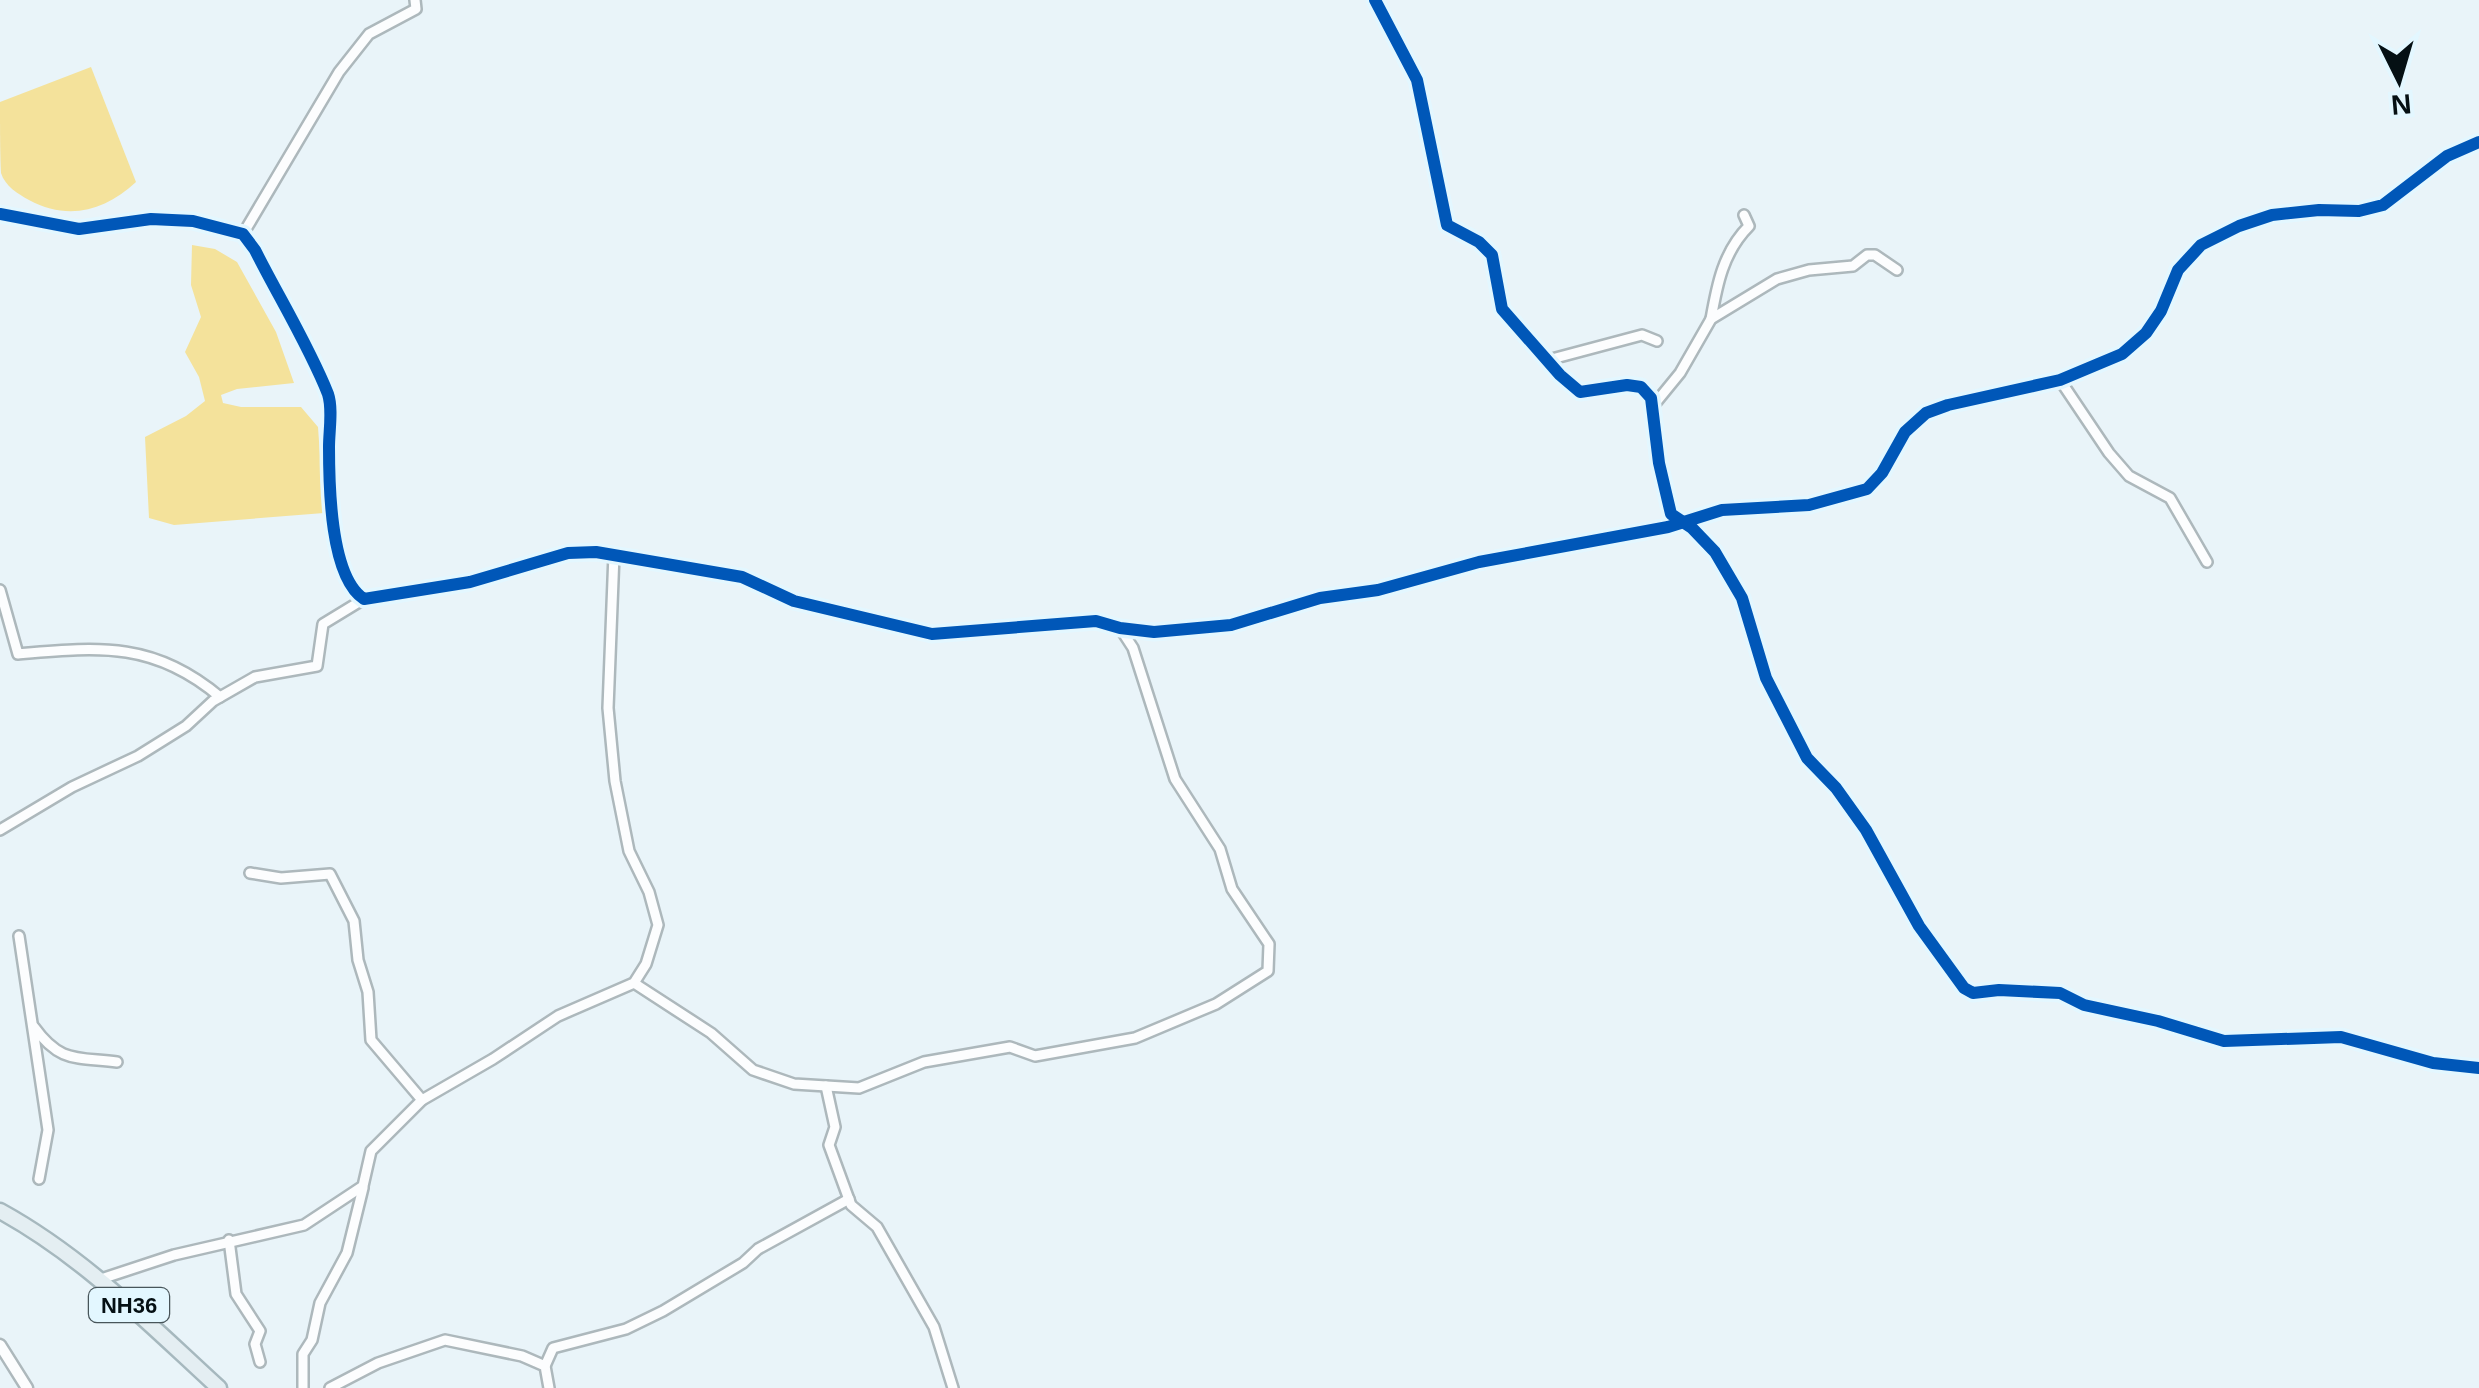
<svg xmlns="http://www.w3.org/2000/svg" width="2479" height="1388" font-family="Arial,sans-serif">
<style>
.water{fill:#f4e29b}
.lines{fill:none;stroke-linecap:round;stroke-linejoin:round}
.minor-casing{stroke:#adb8bc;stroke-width:14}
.tertiary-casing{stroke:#adb8bc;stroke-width:15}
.trunk-casing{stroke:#a6b8be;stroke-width:19}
.minor{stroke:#fcfdfe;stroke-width:9}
.tertiary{stroke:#fcfdfe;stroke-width:10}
.trunk{stroke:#e4eef2;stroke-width:14}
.cycleway-casing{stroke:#e3f7ff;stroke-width:19}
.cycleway{stroke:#0057b8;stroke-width:12}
.labels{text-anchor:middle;stroke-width:10;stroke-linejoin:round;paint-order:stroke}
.shield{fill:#e3f7ff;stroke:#48555a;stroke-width:2.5}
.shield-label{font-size:22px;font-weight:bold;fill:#051014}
</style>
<rect width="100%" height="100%" fill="#e9f4f9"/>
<!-- water -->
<g class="water">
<path d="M91,67l45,115c-31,29 -68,39 -107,18 -11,-6 -24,-14 -28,-27 -1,-14 -1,-54 -1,-71z"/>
<polygon points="192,245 215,249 237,262 276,332 294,383 237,389 221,395 223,403 241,407 301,407 318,427 324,513 174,525 149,518 145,437 186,416 205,401 199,377 185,352 201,317 191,285"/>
</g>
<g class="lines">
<!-- minor casing -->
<g class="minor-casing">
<g id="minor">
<polyline points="1375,0 1417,80 1447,225 1479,242 1492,255 1502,309 1560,375 1580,392 1627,385 1641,387 1651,398 1659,463 1671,514 1692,528 1715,552 1742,598 1766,678 1807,758 1836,788 1866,830 1919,926 1964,988 1973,993 1999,990 2060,993 2084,1005 2158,1021 2224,1041 2341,1037 2433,1063 2479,1068"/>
<path d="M0,214l79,15 72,-10 42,2 50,13 12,16c23,46 54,96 73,144 5,15 1,37 1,53 0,39 1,130 35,152l106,-17 98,-29 28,-1 146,25 52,24 138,33 164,-13 24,7 34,4 77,-7 89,-27 58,-8 101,-28 189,-35 54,-17 87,-5 58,-16 15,-16 23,-41 21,-19 22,-8 112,-25 62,-26 24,-21 15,-22 17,-41 23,-25 38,-19 33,-11 47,-5 40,1 24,-6 64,-49 32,-14"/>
<polyline points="243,234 339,72 369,34 416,9 415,0"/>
<path d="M1711,319c6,-34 12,-67 38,-93l-5,-11"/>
<polyline points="1548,360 1642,335 1657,341"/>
<polyline points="2060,380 2109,453 2129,476 2170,498 2207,562"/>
<polyline points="1653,406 1680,373 1711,319 1777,279 1809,270 1853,266 1867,255 1875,255 1897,270"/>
<path d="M0,590l18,64c81,-7 136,-13 202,43"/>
<polyline points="0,830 72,787 138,756 186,726 213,701 255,677 317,666 323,624 364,599"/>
<polyline points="250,873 281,878 330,874 354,921 358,960 368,992 371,1040 422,1100"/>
<polyline points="19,936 48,1130 39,1179"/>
<polyline points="634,983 711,1033 753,1070 794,1084 859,1088 924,1062 1010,1047 1035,1056 1135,1038 1216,1004 1268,971 1269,944 1232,889 1220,849 1175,779 1133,648 1120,628"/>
<path d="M34,1027c26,36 42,30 83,35"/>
<polyline points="826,1086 835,1127 829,1145 851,1205 877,1227 934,1327 953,1388"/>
<polyline points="229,1240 236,1294 260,1331 255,1344 260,1362"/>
<polyline points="101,1279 174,1255 304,1225 363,1186 371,1151 422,1100 493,1059 558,1016 634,983 646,964 658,925 649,892 629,851 615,781 608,708 614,554"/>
<polyline points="545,1366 553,1348 626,1329 663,1311 743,1263 758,1249 849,1199"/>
<polyline points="303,1388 303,1354 312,1340 320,1303 347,1253 363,1188"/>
<polyline points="330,1388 378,1363 445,1340 522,1356 545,1366 549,1388"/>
</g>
</g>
<!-- tertiary casing -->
<g class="tertiary-casing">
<polyline id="tertiary" points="0,1345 27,1388"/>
</g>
<!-- trunk casing -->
<g class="trunk-casing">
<path id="trunk" d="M0,1211c84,46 149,113 219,177"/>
</g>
<!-- minor -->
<use href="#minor" class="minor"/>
<!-- tertiary -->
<use href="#tertiary" class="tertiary"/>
<!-- trunk -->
<use href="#trunk" class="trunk"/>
<!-- cycleway casing -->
<g class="cycleway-casing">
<g id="cycleway">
<polyline points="1375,0 1417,80 1447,225 1479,242 1492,255 1502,309 1560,375 1580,392 1627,385 1641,387 1651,398 1659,463 1671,514 1692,528 1715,552 1742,598 1766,678 1807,758 1836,788 1866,830 1919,926 1964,988 1973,993 1999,990 2060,993 2084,1005 2158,1021 2224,1041 2341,1037 2433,1063 2479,1068"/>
<path d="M0,214l79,15 72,-10 42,2 50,13 12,16c23,46 54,96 73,144 5,15 1,37 1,53 0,39 1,130 35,152l106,-17 98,-29 28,-1 146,25 52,24 138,33 164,-13 24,7 34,4 77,-7 89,-27 58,-8 101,-28 189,-35 54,-17 87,-5 58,-16 15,-16 23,-41 21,-19 22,-8 112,-25 62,-26 24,-21 15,-22 17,-41 23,-25 38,-19 33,-11 47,-5 40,1 24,-6 64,-49 32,-14"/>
</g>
</g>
<!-- cycleway -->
<use href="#cycleway" class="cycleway"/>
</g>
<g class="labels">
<!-- shield labels -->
<rect class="shield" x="89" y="1288" width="80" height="34" rx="8"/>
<g class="shield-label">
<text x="129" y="1313">NH36</text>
</g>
</g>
<!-- north arrow -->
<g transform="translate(2399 80) rotate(175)" stroke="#e3f7ff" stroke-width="8" paint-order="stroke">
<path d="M0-8L18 38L0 25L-18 38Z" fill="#051014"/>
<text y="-15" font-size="28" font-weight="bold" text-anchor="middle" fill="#051014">N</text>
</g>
</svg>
